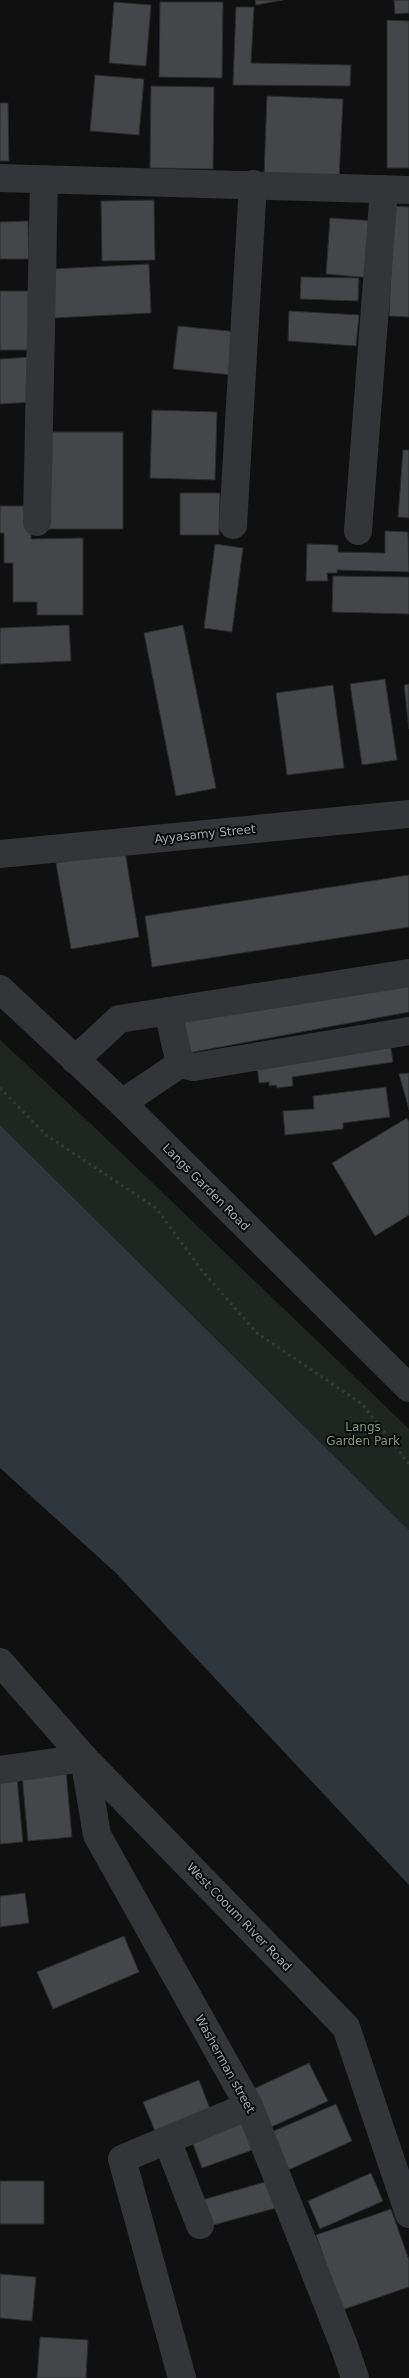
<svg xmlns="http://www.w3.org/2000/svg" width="409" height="2378" font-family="'DejaVu Sans',sans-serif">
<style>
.green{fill:#1f2520}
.water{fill:#2f373c}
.building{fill:#444649;stroke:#2a2b2d}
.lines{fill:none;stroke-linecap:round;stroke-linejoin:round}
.path{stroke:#38393d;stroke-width:3;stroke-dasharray:2.5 4;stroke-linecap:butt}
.minor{stroke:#343538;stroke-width:28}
.labels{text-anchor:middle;stroke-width:4;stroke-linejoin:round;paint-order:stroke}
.street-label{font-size:12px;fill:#a3a8b0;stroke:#0b0b0c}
.park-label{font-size:12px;fill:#7c997d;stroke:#0b0b0c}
</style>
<rect width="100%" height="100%" fill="#101011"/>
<!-- green -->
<polygon class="green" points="0,1040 91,1124 409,1429 409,1530 0,1125"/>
<!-- water -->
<polygon class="water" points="0,1125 409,1530 409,1885 116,1573 0,1468"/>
<!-- building -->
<g class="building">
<polygon points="255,0 283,0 256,5"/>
<polygon points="394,0 409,0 409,13 395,14"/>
<polygon points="114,2 151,5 146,66 109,63"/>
<polygon points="160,2 223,2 222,78 159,77"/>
<polygon points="236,7 254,7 251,63 351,65 350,86 233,85"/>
<polygon points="387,20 409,21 409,168 387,168"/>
<polygon points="95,75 144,79 139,135 90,131"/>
<polygon points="151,86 214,87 213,169 150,168"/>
<polygon points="267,96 343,99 339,179 264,176"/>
<polygon points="0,103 8,103 9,161 0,161"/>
<polygon points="154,200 155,260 102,261 101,201"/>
<polygon points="394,206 409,207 409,317 389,316"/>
<polygon points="330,218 377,221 372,278 326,274"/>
<polygon points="28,221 29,259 0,259 0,222"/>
<polygon points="149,264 151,313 54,318 51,269"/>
<polygon points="301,277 359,278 358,301 300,299"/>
<rect x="0" y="291" width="34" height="59"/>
<polygon points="289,311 359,315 356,346 288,341"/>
<polygon points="178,326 238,332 233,375 173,369"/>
<polygon points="31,357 33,402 0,404 0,359"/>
<polygon points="152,410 217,412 215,480 150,478"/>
<rect x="46" y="432" width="77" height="97"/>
<polygon points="403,450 409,450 409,518 398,517"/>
<polygon points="180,493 220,493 219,535 180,535"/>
<polygon points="0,506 31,506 31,539 83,538 83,615 37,615 37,602 13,602 13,563 4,563 4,533 0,533"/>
<polygon points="385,531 408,532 409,572 337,570 337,573 327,573 328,581 306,581 307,544 338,545 338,552 385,553"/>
<polygon points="215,544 243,548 232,632 204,628"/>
<polygon points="333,576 409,577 409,614 332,612"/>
<polygon points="69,625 71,661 0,664 0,628"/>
<polygon points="183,625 216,788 176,796 144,633"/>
<polygon points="385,679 397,760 362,765 350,684"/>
<polygon points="409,684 409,729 404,685"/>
<polygon points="333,685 344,768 287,775 276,693"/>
<polygon points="125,851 139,937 71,949 56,863"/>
<polygon points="409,875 409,927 152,967 145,916"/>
<polygon points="409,984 409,1012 183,1054 176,1016"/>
<polygon points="390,1043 393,1062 292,1077 293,1086 277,1088 276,1085 269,1086 269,1082 259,1083 257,1063"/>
<polygon points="409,1073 409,1110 399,1074"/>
<polygon points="386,1087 390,1117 343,1123 343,1129 285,1135 283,1111 314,1109 313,1096"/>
<polygon points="407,1118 409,1122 409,1215 375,1236 332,1163"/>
<polygon points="66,1771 72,1837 28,1841 22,1775"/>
<polygon points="17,1778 23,1842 0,1844 0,1779"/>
<polygon points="25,1893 29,1923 0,1927 0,1896"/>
<polygon points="124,1936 139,1972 53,2009 37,1972"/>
<polygon points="309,2063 328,2101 265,2130 247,2092"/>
<polygon points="199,2080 212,2114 157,2136 143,2102"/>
<polygon points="336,2104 352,2141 284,2172 267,2134"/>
<polygon points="250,2115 261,2147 202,2168 190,2136"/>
<polygon points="371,2173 383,2201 320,2229 308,2201"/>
<polygon points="275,2179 283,2206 210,2226 202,2200"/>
<rect x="0" y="2181" width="44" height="43"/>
<polygon points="391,2209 409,2260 409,2287 342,2310 316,2235"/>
<polygon points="0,2274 36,2277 32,2321 0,2318"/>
<polygon points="40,2337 88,2340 86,2378 37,2378"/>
</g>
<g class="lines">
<!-- path -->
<polyline class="path" points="0,1088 46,1135 156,1208 203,1272 257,1333 362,1404 409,1464"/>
<!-- minor -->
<g class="minor">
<polyline points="0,178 409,190"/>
<polyline points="37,522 44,181"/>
<polyline points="233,525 253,184"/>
<polyline points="358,531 384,189"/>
<polyline points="0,854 409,814"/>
<polyline points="0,989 122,1103 409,1388"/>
<polyline points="168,1011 180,1064 194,1067 409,1031"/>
<polyline points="75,1060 119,1019 409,973"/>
<polyline points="122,1103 180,1064"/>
<polyline points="0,1662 84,1758 346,2027 409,2214"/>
<polyline points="0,1770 84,1758 97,1835 249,2106 343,2343 355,2378"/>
<polyline points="167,2140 122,2159 182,2378"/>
<polyline points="200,2225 167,2140 249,2106"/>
</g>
</g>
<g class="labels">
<!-- street labels -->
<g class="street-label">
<text transform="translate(205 834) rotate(-6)" y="4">Ayyasamy Street</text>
<text transform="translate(206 1187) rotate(45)" y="4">Langs Garden Road</text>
<text transform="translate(239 1917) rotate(46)" y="4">West Cooum River Road</text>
<text transform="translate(225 2064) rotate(61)" y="4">Washerman street</text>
</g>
<!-- park labels -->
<g class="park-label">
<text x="363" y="1431">Langs<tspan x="363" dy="14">Garden Park</tspan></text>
</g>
</g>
</svg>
